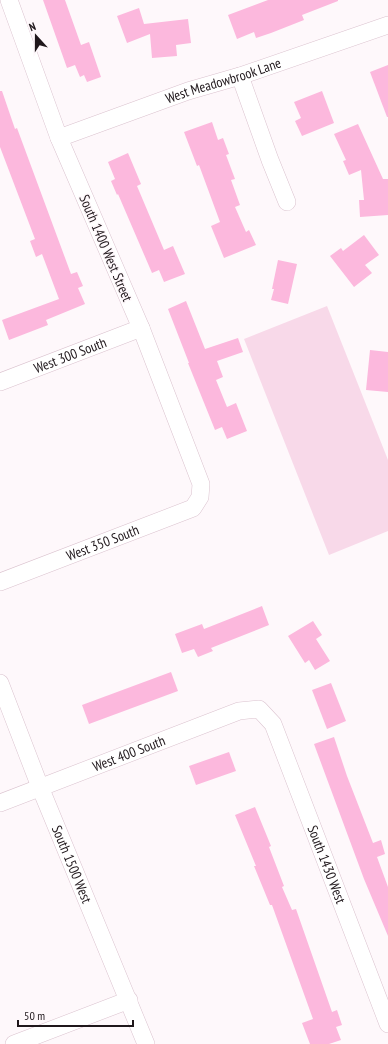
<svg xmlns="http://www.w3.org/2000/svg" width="388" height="1044" font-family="'PT Sans Narrow',sans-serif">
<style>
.green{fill:#f8d9e9}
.building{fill:#fcb8dd}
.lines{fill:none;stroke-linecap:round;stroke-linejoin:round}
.minor-casing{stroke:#dbc3cf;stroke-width:18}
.minor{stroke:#fff;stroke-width:17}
.labels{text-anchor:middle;stroke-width:3;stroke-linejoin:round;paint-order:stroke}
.street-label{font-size:14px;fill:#1f171b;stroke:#fef8fb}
</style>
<rect width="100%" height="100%" fill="#fef8fb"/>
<!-- green -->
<polygon class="green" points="327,306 388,460 388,531 329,555 244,339"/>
<!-- building -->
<g class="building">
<polygon points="43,0 65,0 81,45 89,42 101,77 87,82 84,75 80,77 75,65 67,68"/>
<polygon points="268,0 338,0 338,1 302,15 304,20 271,33 256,38 254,32 237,39 228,15"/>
<polygon points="139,8 144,24 188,19 191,43 176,45 177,56 152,58 150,34 127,43 117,16"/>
<polygon points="388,65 388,117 387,117 370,72"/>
<polygon points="0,91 2,91 15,129 17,128 71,274 77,272 83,286 78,288 85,304 46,320 48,325 9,340 2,320 59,299 42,254 36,257 30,241 35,239 0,147"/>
<polygon points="322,91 334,123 302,136 295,121 301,118 294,102"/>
<polygon points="212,122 218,140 223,138 229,154 226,155 235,179 231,180 240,205 235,207 246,232 249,230 256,245 224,258 211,226 220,222 199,165 197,166 184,132"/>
<polygon points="358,124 383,179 388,179 388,215 360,217 359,200 364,200 361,170 349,175 343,161 346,160 334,134"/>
<polygon points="128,153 141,184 137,186 164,250 173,246 185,274 164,282 159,270 152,273 118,194 117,195 111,181 115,179 108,162"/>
<polygon points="364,235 379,255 365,265 372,273 354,287 330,256 341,248 343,251"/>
<polygon points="278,260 297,264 288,304 271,300 274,289 272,289"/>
<polygon points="186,301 205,349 238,338 243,352 217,361 223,377 216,380 227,407 236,403 247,431 227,439 222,427 215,430 188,363 189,363 168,309"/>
<polygon points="370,350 388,352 388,392 366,390"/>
<polygon points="262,606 269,625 211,648 213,651 198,657 194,649 182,653 175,634 202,624 204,629"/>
<polygon points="313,621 322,635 316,639 330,661 315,670 309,660 305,663 288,636"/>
<polygon points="171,672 178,691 89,724 82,705"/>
<polygon points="331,683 346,721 327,729 312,690"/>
<polygon points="334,737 347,776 373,843 381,840 385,854 377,857 388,887 388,936 364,879 314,744"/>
<polygon points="229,752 236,771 196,785 189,766"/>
<polygon points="255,807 271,846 269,847 284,886 282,887 292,910 296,909 332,1012 337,1010 342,1025 336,1027 341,1040 329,1044 310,1044 302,1023 313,1019 272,905 270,905 254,866 256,866 235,815"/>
</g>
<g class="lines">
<!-- minor casing -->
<g class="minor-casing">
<g id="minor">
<polyline points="240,76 270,160 287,202"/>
<path id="s1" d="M59,138l129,-47 52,-15 148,-51"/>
<path id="s2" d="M0,382l141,-54"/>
<path id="s3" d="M0,582l193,-74 7,-11 1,-13 -60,-156 -82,-190 -50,-138"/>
<path id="s4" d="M0,683l40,104 106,257"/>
<path id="s5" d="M0,803l239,-92 20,-2 14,15 115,300"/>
<polyline points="14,1044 129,1000"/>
</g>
</g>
<!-- minor -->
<use href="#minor" class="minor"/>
</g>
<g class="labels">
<!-- street labels -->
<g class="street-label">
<text dy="5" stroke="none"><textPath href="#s1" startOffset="174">West Meadowbrook Lane</textPath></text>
<text transform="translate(106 248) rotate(67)" y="5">South 1400 West Street</text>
<text dy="5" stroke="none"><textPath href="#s2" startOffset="75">West 300 South</textPath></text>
<text dy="5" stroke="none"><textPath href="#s3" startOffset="110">West 350 South</textPath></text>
<text dy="5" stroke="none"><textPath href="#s5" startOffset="138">West 400 South</textPath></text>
<text dy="5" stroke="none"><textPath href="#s4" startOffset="195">South 1500 West</textPath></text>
<text dy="5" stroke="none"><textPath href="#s5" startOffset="447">South 1430 West</textPath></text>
</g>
</g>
<!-- north arrow -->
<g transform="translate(36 36) rotate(339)" stroke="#fef8fb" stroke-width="3" paint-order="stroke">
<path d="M0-3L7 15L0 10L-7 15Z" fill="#1f171b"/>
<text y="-6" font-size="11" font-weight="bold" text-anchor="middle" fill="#1f171b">N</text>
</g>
<!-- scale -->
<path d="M18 1020v6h115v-6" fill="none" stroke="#1f171b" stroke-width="2"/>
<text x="24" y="1020" font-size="12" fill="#1f171b" stroke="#fef8fb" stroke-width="3" paint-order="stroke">50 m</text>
</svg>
